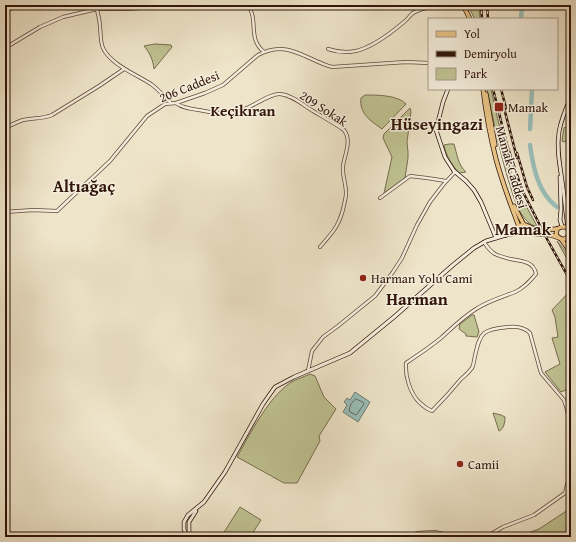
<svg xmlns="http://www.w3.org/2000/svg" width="576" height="542" font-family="'Gentium Book Plus',serif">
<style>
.green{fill:#bfc292;stroke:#786c4e}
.water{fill:#99beb8;stroke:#6f7a72}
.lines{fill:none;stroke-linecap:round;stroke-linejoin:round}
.shore{stroke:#656a61;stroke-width:1}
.river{stroke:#99beb8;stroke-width:4.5}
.tertiary-casing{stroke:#60493a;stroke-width:4}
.secondary-casing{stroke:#31150a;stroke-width:4.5}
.primary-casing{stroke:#31150a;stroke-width:5}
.trunk-casing{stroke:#31150a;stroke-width:5}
.tertiary{stroke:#f4eddc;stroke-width:2.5}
.secondary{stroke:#f4eddc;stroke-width:3}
.primary{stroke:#e7c284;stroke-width:3.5}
.trunk{stroke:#e7c284;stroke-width:3.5}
.rail-casing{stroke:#31150a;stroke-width:2.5}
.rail{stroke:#f4eddc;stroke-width:1;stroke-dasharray:3;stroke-linecap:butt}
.poi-dot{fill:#8f2418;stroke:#f4eddc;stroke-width:1.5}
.labels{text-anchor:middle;stroke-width:3;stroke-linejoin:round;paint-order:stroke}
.street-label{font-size:13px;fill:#31150a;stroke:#f4eddc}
.poi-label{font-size:13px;fill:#31150a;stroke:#f4eddc;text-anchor:start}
.quarter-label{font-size:15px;font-weight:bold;fill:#31150a;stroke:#f4eddc}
.district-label{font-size:17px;font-weight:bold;fill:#31150a;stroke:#f4eddc}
</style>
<rect width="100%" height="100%" fill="#eee4c9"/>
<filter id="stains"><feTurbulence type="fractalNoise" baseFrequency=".005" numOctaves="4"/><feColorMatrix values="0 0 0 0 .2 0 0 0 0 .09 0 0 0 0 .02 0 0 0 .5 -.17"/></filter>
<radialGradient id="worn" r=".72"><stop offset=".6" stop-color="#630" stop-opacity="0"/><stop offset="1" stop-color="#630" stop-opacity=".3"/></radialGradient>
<!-- green -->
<g class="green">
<polygon points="473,5 479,5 480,19 475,19 470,10"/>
<path d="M155,44l16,1 1,2 -18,22c-1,-9 -4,-16 -10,-23z"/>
<path d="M487,89h4l5,23 16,64 7,17 18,33c-3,0 -5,-1 -8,-3 -12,-10 -16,-29 -21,-44 -9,-30 -15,-60 -21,-90z"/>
<path d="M365,95c12,0 33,0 41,9l-24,25c-11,-8 -23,-15 -21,-31z"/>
<polygon points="410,108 411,112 407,142 408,152 408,158 405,178 384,193 392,157 383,138 384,134"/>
<polygon points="565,127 571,133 571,140 563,142 562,140 564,128"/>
<path d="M449,144h5c3,10 4,21 12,28l-7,1c-7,-8 -13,-17 -15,-28z"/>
<polygon points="557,241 571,258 571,266"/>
<polygon points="571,290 571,388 561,392 545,372 560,364 552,338 558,337 555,317 552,310"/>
<polygon points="472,315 474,315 479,332 477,337 466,336 466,334 459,329 460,324"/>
<path d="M310,374l5,2 9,21 12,12 -17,27 1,5 -23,42h-13l-47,-26c13,-23 31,-59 53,-74 6,-4 14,-6 20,-9z"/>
<path d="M493,413l8,2 4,2c0,5 -1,12 -6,14z"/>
<polygon points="240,507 261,520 250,537 221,537"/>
<polygon points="571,508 571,537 517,537 539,529"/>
</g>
<!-- water -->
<polygon class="water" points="355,392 370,402 358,422 343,412 347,405 344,402 347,398 350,400"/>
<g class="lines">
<!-- shore -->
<polygon class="shore" points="356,399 363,402 364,404 357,414 356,415 350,412 349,410 351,404"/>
<!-- river -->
<g class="river">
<polyline points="521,19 522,5"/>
<polyline points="530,129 532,89"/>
<path d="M530,145c3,22 8,48 27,62"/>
</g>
<!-- tertiary casing -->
<g class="tertiary-casing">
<g id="tertiary">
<path d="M248,5c11,16 -1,33 16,47"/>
<path d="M97,9c1,6 3,12 3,18 1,7 0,14 3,21 7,16 34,27 48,36 8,6 14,13 20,19"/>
<polyline points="5,48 40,27 63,17 97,9 124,9 141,8 150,6"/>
<path d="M328,49c9,3 19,4 28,2 17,-4 35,-18 48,-29 4,-3 6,-7 9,-9 8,-5 18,-6 27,-8"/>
<path d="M176,103c6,5 15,6 23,7 10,2 23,4 33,3 15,-1 36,-20 48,-19 12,1 23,11 33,17 10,6 21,12 31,19 8,11 1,23 -1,36 -1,8 3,18 3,27 0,4 -1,8 -2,12 -4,20 -11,27 -24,42"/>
<path d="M5,128c6,-3 12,-6 18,-8 10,-2 20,-1 29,-5l47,-29 25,-17"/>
<polyline points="380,198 410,176 427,178 446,181"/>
<path d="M5,212l28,-2 24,1 53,-50 37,-45 18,-12 11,-1 29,-10 18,-8 35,-30c30,-16 46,4 74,12l74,-5 23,1"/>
<path d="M484,242c3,5 6,9 11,12 4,2 11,4 15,5 11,2 24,2 26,15 -6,7 -12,14 -21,18 -13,5 -27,9 -39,17 -13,8 -24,19 -35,29 -11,9 -23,17 -35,25 -1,13 4,30 13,39 4,4 8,7 13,9 10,-10 20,-21 29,-32 4,-3 8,-7 11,-11 2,-4 2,-8 3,-12 5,-24 8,-27 33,-29 8,-1 16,0 22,6l11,40 23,27 2,6 5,21"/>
<polyline points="308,371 312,351 323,337 338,326 375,296 393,272 402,258 417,225 430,202 443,185 455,172"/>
<polyline points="417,533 435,532 456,537"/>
<polyline points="423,533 425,537"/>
<polyline points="479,537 491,534 503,527 534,515 565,493 569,477 571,450"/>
</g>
</g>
<!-- secondary casing -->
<g class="secondary-casing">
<g id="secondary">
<polyline points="448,89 443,102 436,130 445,157 454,171 466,181 474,190 481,202 496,238"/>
<polyline points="560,177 561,209 560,220 562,226"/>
<path d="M568,229c-2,-14 -3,-27 -5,-41 -2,-18 -7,-37 -4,-56 2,-12 7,-24 12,-35"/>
<polyline points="187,537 184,529 184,522 188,515 204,502 225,472 263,404 275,387 294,377 350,353 394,317 453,265 474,248 486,241 506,235"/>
<polyline points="189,537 189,522 196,511"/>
</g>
</g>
<!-- primary casing -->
<g class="primary-casing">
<g id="primary">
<polyline points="463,5 470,19"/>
<path d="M483,89c3,24 7,47 13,70 6,23 15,46 23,68"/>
<polyline points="486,94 495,145"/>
<polyline points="514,206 524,225"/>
<polyline points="526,225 536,230 557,229"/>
<polyline points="557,229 556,235 561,239 566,239 569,234"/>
<polyline points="557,229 561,227 566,227 569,230 571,238"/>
<polyline points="525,233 551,235 559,238"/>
<polyline points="508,234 523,233"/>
<polyline points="506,235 519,227 521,225"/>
<polyline points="561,239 571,253"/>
</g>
</g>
<!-- trunk casing -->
<g class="trunk-casing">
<polyline id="trunk" points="5,11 16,5"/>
</g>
<!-- tertiary -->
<use href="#tertiary" class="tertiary"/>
<!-- secondary -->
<use href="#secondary" class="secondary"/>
<!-- primary -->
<use href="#primary" class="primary"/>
<!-- trunk -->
<use href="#trunk" class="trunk"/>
<!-- rail casing -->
<g class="rail-casing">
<g id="rail">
<polyline points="481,5 482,19"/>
<polyline points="487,5 488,19"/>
<polyline points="493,89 507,145 522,190 547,239 571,282"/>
<polyline points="501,89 506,108"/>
<polyline points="503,104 517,158"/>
<polyline points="517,153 527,187 533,200"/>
</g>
</g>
<!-- rail -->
<use href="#rail" class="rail"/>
</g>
<!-- markers -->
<g class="poi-dot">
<rect x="494" y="102" width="10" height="10" rx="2"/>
<circle cx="363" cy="278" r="4"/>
<circle cx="460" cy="464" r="4"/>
</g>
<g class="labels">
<!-- street labels -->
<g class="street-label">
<text transform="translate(189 86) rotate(-22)" y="5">206 Caddesi</text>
<text transform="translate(324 108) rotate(33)" y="5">209 Sokak</text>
<text transform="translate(512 167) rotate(74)" y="5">Mamak Caddesi</text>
</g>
<!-- poi labels -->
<g class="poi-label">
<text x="508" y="112">Mamak</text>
<text x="371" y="283">Harman Yolu Cami</text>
<text x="468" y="469">Camii</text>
</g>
<!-- quarter labels -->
<g class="quarter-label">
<text x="243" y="116">Keçikıran</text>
</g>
<!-- district labels -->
<g class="district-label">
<text x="437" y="130">Hüseyingazi</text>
<text x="84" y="192">Altıağaç</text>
<text x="523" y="235">Mamak</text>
<text x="417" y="305">Harman</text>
</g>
</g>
<!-- margin -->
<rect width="576" height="542" fill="none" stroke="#eee4c9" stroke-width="20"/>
<rect x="6" y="6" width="564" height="530" fill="none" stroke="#31150a" stroke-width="2"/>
<rect x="10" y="10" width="556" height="522" fill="none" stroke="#31150a"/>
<!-- legend -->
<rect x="428" y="18" width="130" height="72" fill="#f4eddc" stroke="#a69788"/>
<rect x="436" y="31" width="20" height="6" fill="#e7c284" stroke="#a69788"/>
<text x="464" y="38" font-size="12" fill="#31150a">Yol</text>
<rect x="436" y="51" width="20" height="6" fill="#31150a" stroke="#a69788"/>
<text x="464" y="58" font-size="12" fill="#31150a">Demiryolu</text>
<rect x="436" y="68" width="20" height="12" fill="#bfc292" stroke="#a69788"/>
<text x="464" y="78" font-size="12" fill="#31150a">Park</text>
<rect width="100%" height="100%" filter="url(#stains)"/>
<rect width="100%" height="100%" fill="url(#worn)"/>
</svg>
